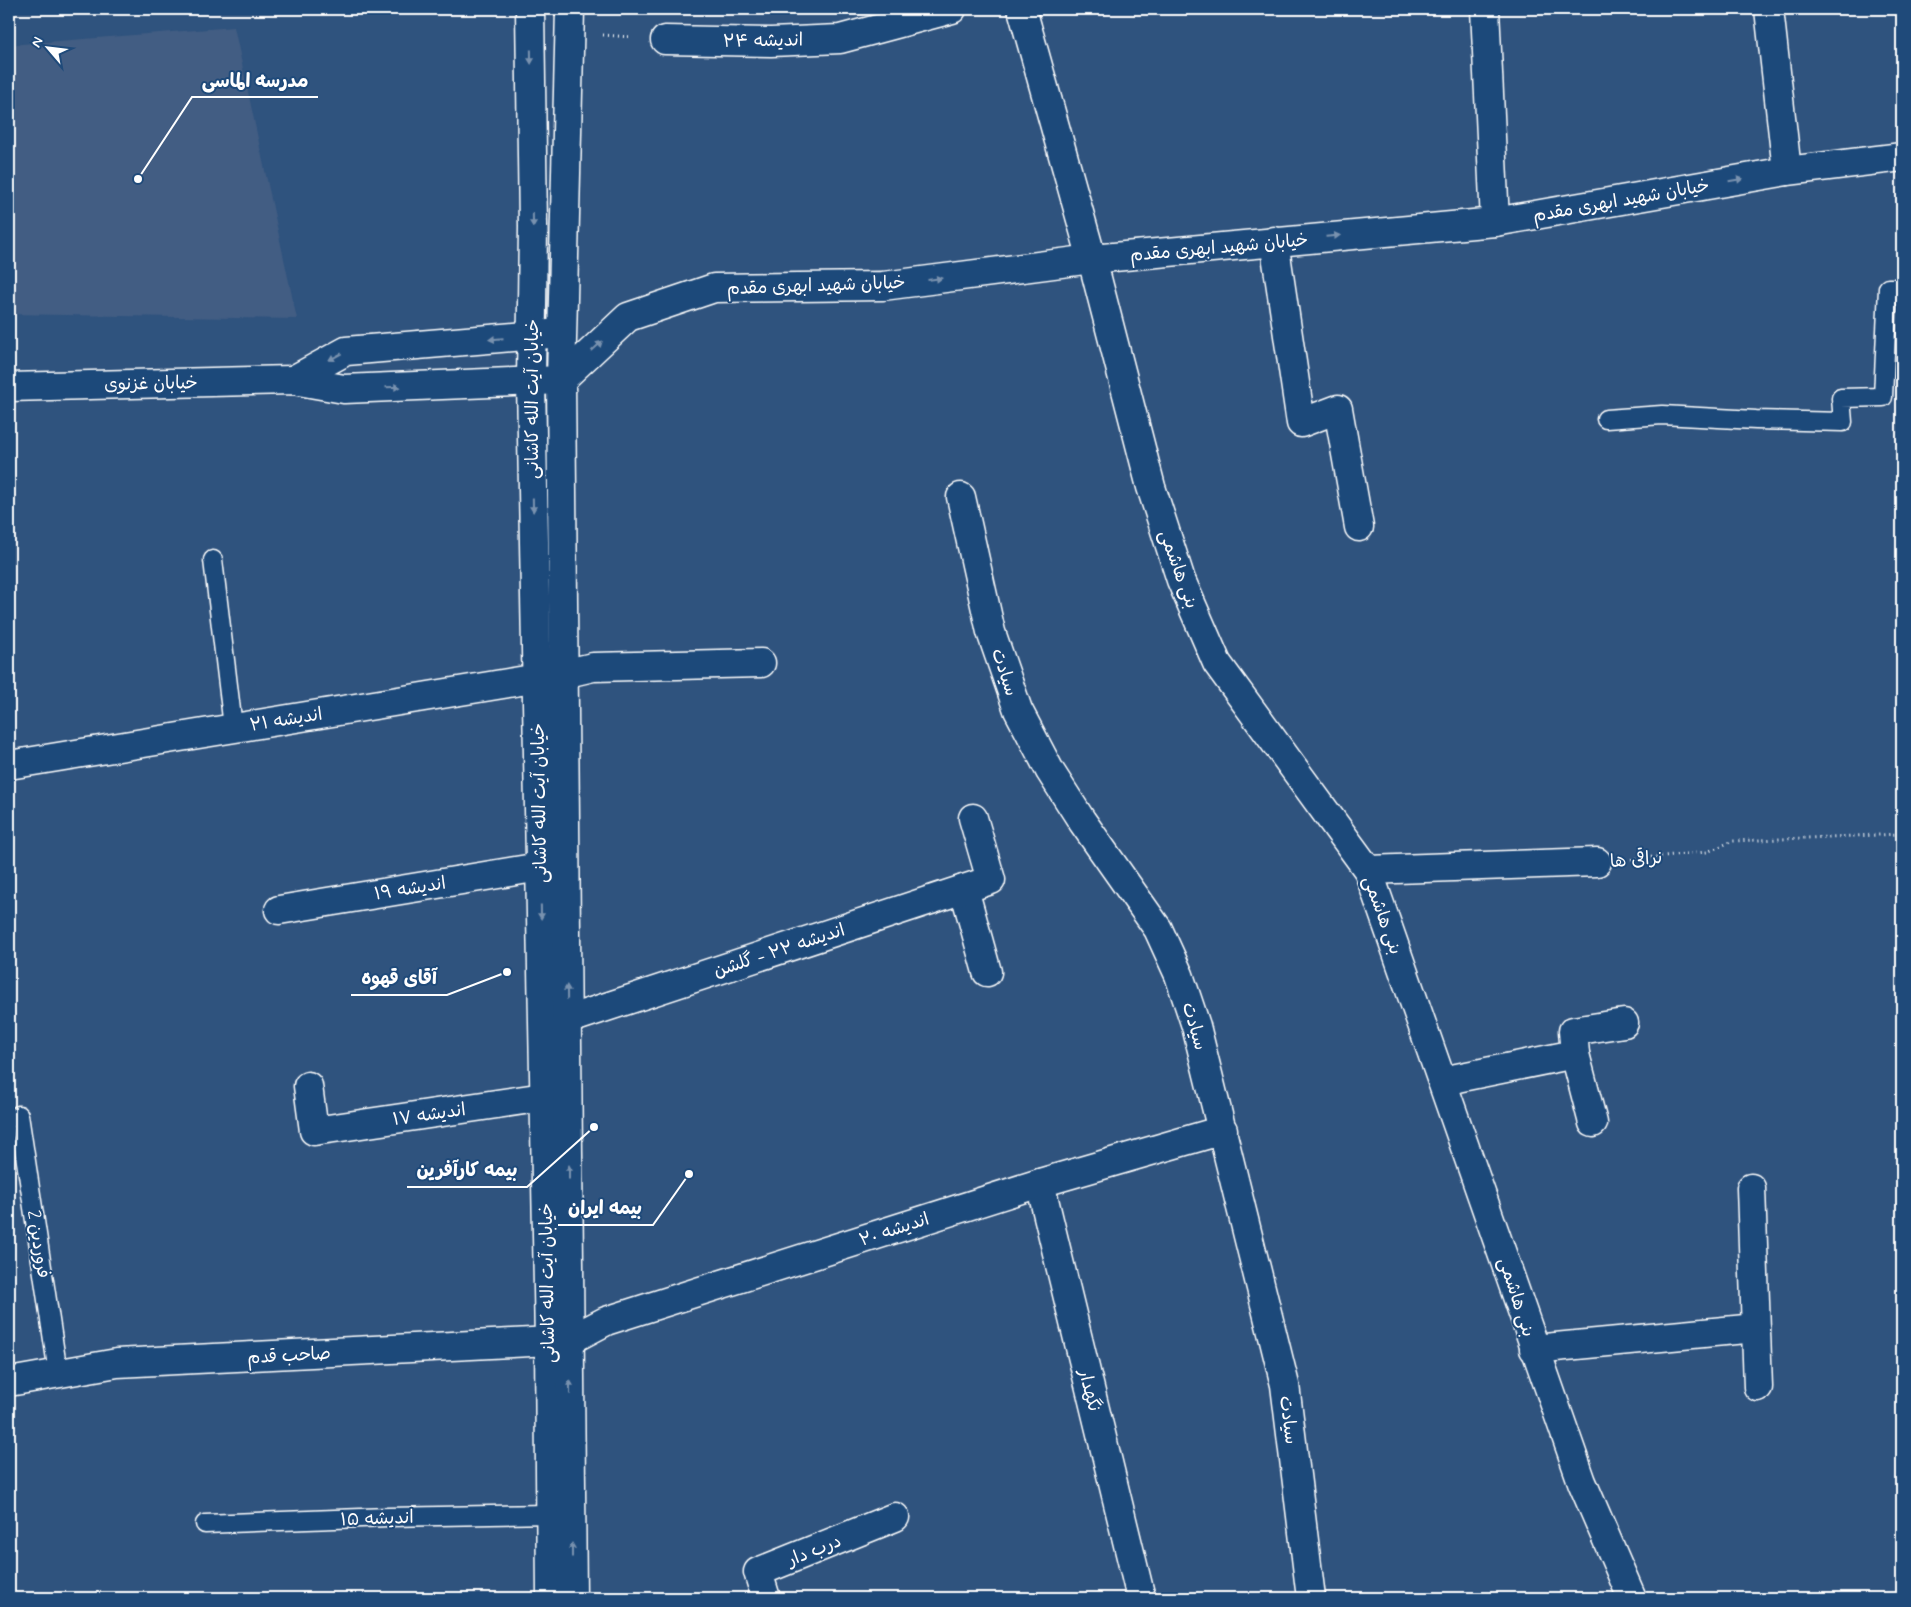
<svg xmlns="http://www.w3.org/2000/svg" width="1911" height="1607" font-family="Mynerve,'Playpen Sans Arabic',sans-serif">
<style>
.built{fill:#425d83}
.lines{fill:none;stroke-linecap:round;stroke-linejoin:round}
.lane-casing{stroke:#fff;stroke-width:21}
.street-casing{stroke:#fff;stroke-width:31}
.secondary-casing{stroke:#fff;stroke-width:31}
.path{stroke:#fff;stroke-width:3;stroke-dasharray:1 4;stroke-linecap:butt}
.lane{stroke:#1f4a7a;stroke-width:18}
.street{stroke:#1f4a7a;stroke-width:28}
.secondary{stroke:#1f4a7a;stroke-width:28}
.oneway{fill:#7992af}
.labels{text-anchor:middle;stroke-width:4;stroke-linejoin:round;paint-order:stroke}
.street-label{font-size:18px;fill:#fff;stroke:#1f4a7a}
.leader{fill:none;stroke:#fff;stroke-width:2}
.callout-dot{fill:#fff;stroke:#1f4a7a;stroke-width:2}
.callout-label{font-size:19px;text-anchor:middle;font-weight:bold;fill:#fff;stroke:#1f4a7a;stroke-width:4;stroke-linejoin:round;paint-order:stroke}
</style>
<rect width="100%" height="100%" fill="#2f537e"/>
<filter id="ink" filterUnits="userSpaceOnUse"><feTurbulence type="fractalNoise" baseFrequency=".02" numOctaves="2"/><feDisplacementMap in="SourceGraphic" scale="10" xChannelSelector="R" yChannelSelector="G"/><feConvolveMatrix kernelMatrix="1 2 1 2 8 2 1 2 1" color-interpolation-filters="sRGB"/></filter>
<g filter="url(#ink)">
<!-- built -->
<polygon class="built" points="234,27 297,319 9,314 9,45"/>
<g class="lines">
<!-- lane casing -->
<g class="lane-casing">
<g id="lane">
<polyline points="1606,419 1662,415 1756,420 1843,422 1841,398 1883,397 1888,288 1902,288"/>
<polyline points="213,560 233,727"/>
<polyline points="19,1115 58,1373"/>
<polyline points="205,1524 388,1517 549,1514"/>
</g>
</g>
<!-- street casing -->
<g class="street-casing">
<g id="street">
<polyline points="1022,9 1092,259 1151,487 1181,580 1217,663 1368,870 1582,1482 1632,1598"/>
<polyline points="1485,9 1495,222"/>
<polyline points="1769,9 1787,171"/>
<polyline points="665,40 771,42 840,39 952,9"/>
<polyline points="1274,241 1301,423 1338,409 1359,527"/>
<polyline points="961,497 991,632 1018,710 1050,771 1082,821 1158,929 1179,975 1196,1026 1285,1385 1311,1598"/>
<polyline points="9,765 563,674 593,667 761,663"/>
<polyline points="1368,870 1597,862"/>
<polyline points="964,889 987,972"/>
<polyline points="279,910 540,867"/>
<polyline points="567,1020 991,880 973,818"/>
<polyline points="1575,1054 1593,1123"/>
<polyline points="1442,1081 1575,1054 1573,1031 1624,1023"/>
<polyline points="308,1086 314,1131 544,1097"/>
<polyline points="1040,1183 1141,1598"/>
<polyline points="1751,1188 1758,1387"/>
<polyline points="1534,1349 1756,1328"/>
<polyline points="9,1382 117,1363 570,1340 606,1321 1040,1183 1223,1130"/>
<polyline points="766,1598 758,1572 895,1517"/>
</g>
</g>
<!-- secondary casing -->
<g class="secondary-casing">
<g id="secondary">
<polyline points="530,9 533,227 531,382 549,1341 551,1598"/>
<polyline points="570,9 561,380 572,1598"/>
<polyline points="293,380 346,351 549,334"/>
<polyline points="9,387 293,380 344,389 561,380 628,317 714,288 883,286 1092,259 1495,222 1787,171 1902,157"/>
</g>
</g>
<!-- path -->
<g class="path">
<polyline points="603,35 631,37"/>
<polyline points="1631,859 1707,852 1733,841 1902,834"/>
</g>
<!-- lane -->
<use href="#lane" class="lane"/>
<!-- street -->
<use href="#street" class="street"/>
<!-- secondary -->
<use href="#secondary" class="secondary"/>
</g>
<!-- one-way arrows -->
<defs><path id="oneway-solid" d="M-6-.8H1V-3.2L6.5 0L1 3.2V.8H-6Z" transform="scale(1.25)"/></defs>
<g class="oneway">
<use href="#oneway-solid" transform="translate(531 57) rotate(89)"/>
<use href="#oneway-solid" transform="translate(1736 180) rotate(-10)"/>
<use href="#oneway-solid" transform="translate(533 220) rotate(89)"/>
<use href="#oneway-solid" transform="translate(1333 236) rotate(-5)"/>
<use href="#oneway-solid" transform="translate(935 279) rotate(-7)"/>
<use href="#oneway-solid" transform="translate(496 339) rotate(175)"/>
<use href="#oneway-solid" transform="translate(597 346) rotate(-43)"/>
<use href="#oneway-solid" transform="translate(335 357) rotate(152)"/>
<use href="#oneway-solid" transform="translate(393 387) rotate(-2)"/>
<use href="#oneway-solid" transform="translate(533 505) rotate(89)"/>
<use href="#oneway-solid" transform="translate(541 912) rotate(89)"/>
<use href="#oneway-solid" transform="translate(567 992) rotate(-91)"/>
<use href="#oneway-solid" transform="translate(569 1172) rotate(-90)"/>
<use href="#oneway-solid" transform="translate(570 1387) rotate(-90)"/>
<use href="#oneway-solid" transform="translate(572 1550) rotate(-90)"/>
</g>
</g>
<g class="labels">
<!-- street labels -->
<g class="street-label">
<text transform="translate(763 40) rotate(-1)" y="6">اندیشه ۲۴</text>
<text transform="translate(1621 200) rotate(-10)" y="6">خیابان شهید ابهری مقدم</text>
<text transform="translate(1219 247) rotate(-5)" y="6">خیابان شهید ابهری مقدم</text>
<text transform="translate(816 285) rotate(-2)" y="6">خیابان شهید ابهری مقدم</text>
<text transform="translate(151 383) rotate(-1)" y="6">خیابان غزنوی</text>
<text transform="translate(532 399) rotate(-90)" y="6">خیابان آیت الله کاشانی</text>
<text transform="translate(1179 569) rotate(70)" y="6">بنی هاشمی</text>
<text transform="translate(1005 672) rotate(72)" y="6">سیادت</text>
<text transform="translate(286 719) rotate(-9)" y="6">اندیشه ۲۱</text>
<text transform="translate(539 803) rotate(-91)" y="6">خیابان آیت الله کاشانی</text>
<text transform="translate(1636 859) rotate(-5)" y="6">نراقی ها</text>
<text transform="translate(410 888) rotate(-9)" y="6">اندیشه ۱۹</text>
<text transform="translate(1383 915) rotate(70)" y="6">بنی هاشمی</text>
<text transform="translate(779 950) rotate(-18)" y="6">اندیشه ۲۲ - گلشن</text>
<text transform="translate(1195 1026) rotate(74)" y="6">سیادت</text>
<text transform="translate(429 1114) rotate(-8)" y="6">اندیشه ۱۷</text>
<text transform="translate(894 1229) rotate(-18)" y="6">اندیشه ۲۰</text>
<text transform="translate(39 1244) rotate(81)" y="6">فروردین 2</text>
<text transform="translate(547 1283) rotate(-91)" y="6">خیابان آیت الله کاشانی</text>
<text transform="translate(1517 1297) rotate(72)" y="6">بنی هاشمی</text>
<text transform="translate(289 1355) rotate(-3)" y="6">صاحب قدم</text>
<text transform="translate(1090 1390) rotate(76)" y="6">نگهدار</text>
<text transform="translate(1289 1420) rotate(83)" y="6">سیادت</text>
<text transform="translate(377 1518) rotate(-2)" y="6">اندیشه ۱۵</text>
<text transform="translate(814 1550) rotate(-22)" y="6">درب دار</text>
</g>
</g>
<!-- callouts -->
<path class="leader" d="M138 179L192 97H318M507 972L447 995H351M594 1127L527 1187H407M689 1174L653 1225H558"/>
<g class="callout-dot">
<circle cx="138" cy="179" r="5"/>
<circle cx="507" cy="972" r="5"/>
<circle cx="594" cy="1127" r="5"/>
<circle cx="689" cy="1174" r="5"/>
</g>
<g class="callout-label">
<text x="255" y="87">مدرسه الماسی</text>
<text x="399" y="984">آقای قهوه</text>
<text x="467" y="1176">بیمه کارآفرین</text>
<text x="605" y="1214">بیمه ایران</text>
</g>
<!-- margin -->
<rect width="1911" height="1607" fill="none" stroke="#1f4a7a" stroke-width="30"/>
<rect x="15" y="15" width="1881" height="1577" fill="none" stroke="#fff" stroke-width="2" filter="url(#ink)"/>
<!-- north arrow -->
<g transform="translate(48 48) rotate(298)" stroke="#1f4a7a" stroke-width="4" paint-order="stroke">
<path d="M0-4L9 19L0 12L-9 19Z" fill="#ffffff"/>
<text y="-8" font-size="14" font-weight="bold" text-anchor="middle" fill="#ffffff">N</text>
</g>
</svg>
